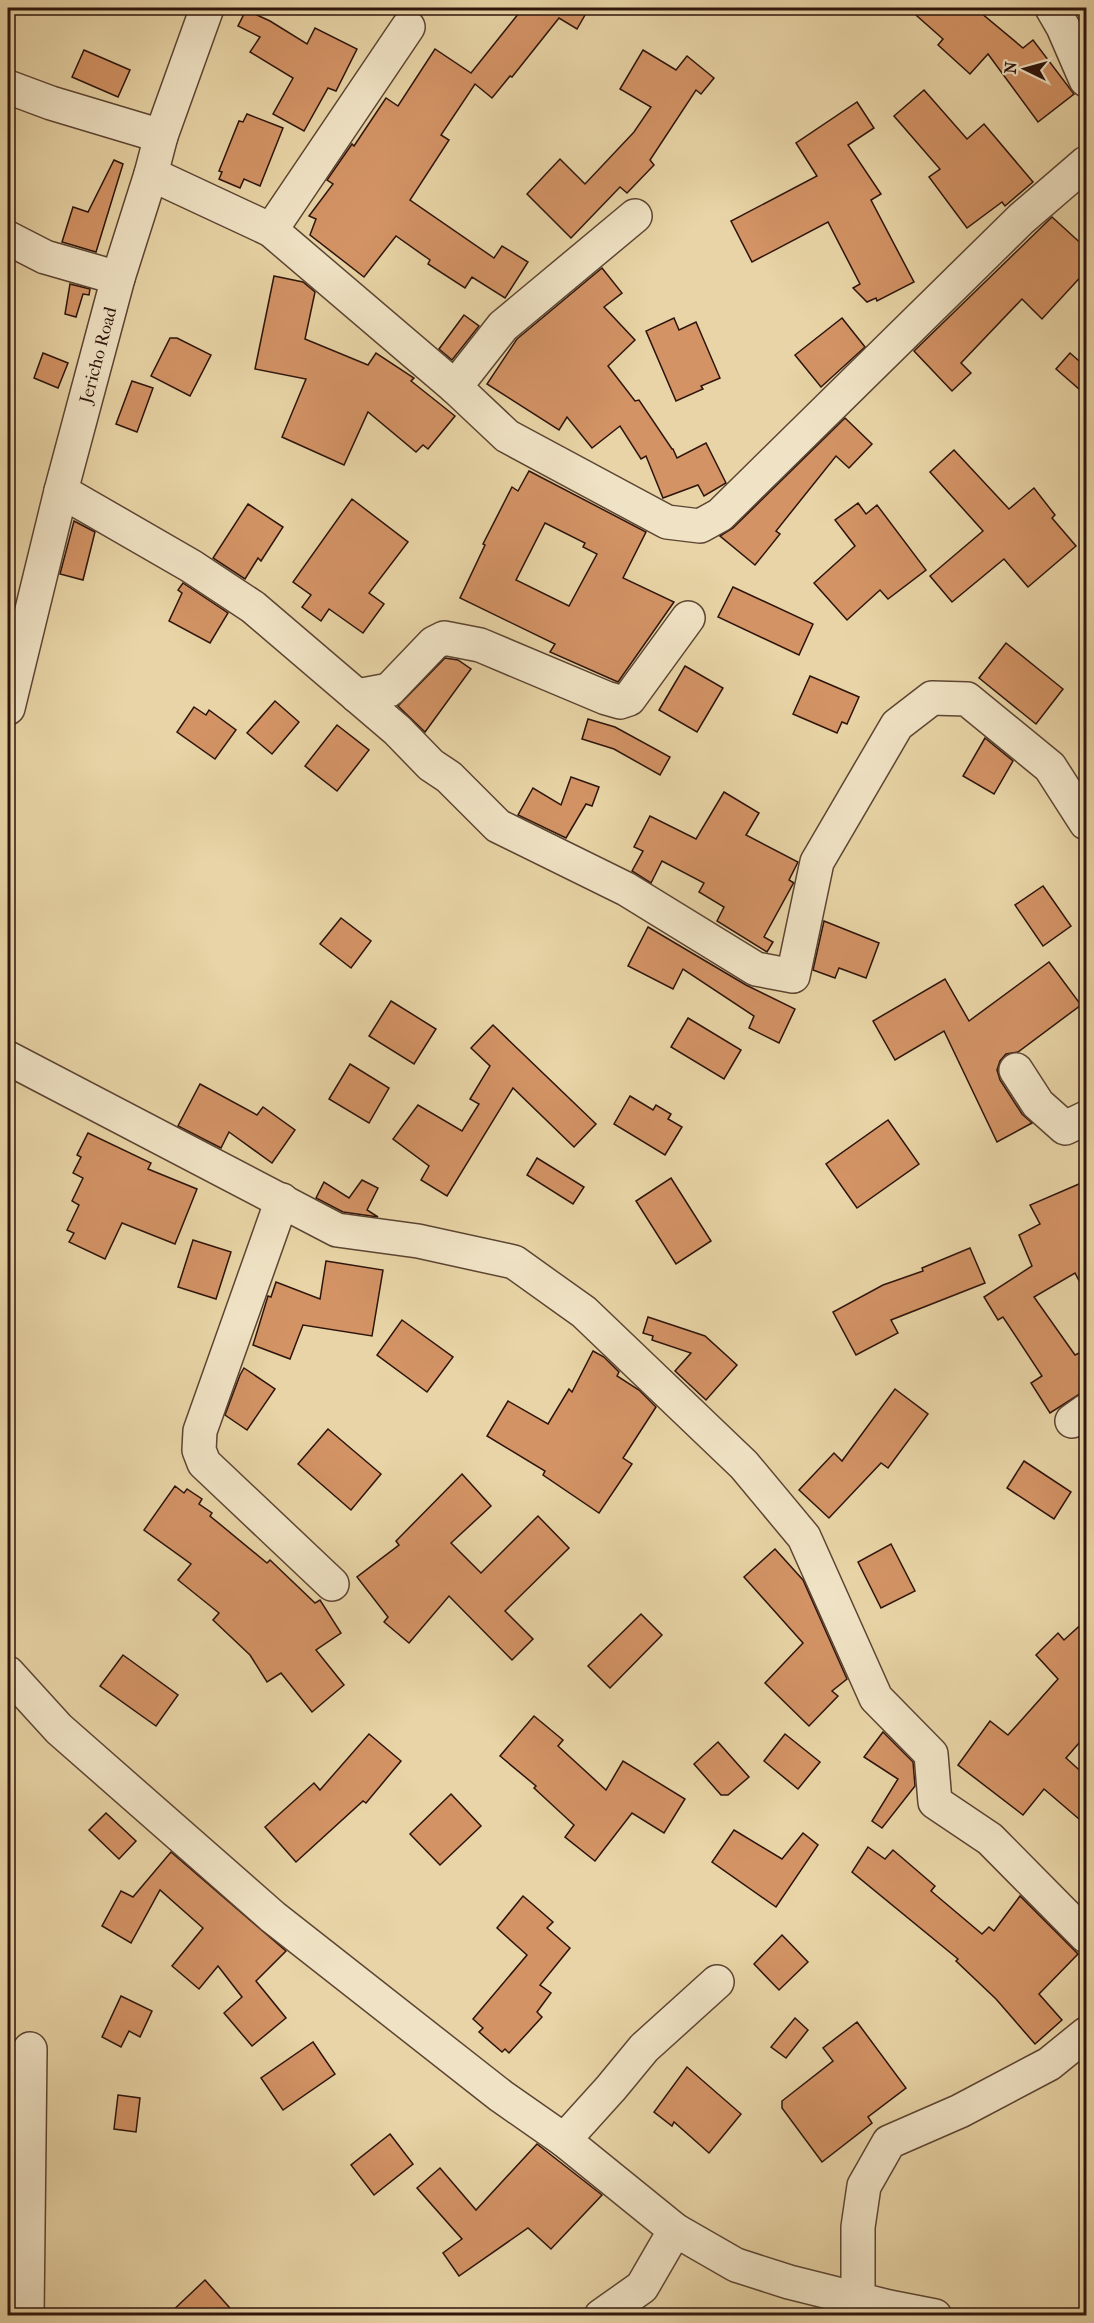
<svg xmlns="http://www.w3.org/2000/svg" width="1094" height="2323" font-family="'IM FELL French Canon',serif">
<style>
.building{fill:#d39365;stroke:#2d140b;stroke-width:1.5;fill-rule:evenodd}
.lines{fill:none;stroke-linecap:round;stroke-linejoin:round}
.minor-casing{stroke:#5c4432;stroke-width:36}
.minor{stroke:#f0e3c5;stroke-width:33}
.labels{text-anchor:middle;stroke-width:4.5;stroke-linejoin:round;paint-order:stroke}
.street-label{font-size:18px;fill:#2d140b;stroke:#f0e3c5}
</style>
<rect width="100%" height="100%" fill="#e8d4a6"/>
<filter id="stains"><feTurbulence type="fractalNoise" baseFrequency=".00333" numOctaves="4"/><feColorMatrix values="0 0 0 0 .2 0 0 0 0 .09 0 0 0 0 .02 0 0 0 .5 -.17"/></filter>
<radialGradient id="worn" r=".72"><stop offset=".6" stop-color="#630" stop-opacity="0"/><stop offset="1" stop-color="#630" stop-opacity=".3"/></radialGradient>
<!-- building -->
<g class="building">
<polygon points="523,8 589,8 577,29 559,18 512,77 510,76 492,98 475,84 441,135 449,140 410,200 494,258 502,246 528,262 505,298 472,277 465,288 428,264 430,260 396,236 364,277 310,235 316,219 309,216 333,184 327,180 352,144 354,146 386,98 398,106 435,49 471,73"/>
<polygon points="908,8 975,8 1023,48 1033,40 1074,94 1038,122 988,54 970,74 938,45 943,39"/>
<polygon points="246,10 270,21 307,44 315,28 357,49 336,91 328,88 304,131 273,114 293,78 250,52 260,37 238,26"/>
<polygon points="84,50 130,70 118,97 72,77"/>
<polygon points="643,50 676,70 687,56 714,78 701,94 696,90 650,160 654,165 627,193 620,187 571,238 527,194 560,159 585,184 634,132 651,107 620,89"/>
<polygon points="924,90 967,139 984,124 1033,182 1005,206 1002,202 967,228 929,177 940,169 894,116"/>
<polygon points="857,102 874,128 848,145 881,194 871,200 914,282 877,301 876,298 867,302 853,288 860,284 828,222 752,262 731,221 817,176 796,143"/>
<polygon points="247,114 283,128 260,186 244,179 240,188 219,179 222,172 219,171 239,121 243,122"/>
<polygon points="114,160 123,164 96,252 62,242 73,207 88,212"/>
<polygon points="1052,217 1086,248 1086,271 1042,319 1022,299 961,363 971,373 952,391 914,351"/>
<polygon points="602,268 622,293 604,307 635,340 608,366 635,401 639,400 672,449 673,449 677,458 706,443 726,483 704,496 698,485 663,498 646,456 641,459 620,426 592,448 567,417 559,430 487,384 517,339"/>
<polygon points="274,276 303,282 315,292 305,339 368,365 376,353 414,378 411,381 455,416 428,449 423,445 416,452 368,412 344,465 282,437 306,379 255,369"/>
<polygon points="70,284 90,289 89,295 83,294 76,317 65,314"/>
<polygon points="464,315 479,326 452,360 439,349"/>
<polygon points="674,318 679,330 696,322 720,378 701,386 703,389 676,401 646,331"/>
<polygon points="842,318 865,347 821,387 795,355"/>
<polygon points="170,338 177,338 211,355 190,396 151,376"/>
<polygon points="43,353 68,363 58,388 34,378"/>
<polygon points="1070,353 1086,367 1086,395 1056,369"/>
<polygon points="132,381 153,388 137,432 116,424"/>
<polygon points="845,418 872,444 849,468 836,456 776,531 780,534 755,565 720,536 733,528"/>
<polygon points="954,450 1009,509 1034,488 1055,515 1052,518 1076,546 1028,587 1004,559 952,602 930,576 983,531 930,472"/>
<path d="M529,471l117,61 -23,46 51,24 -56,80 -68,-30 5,-8 -95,-46 25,-53 -2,-1 29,-57 6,4zM545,523l40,20 -2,4 14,7 -28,52 -53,-26z"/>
<polygon points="352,499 408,542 369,593 384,604 363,633 329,609 321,621 302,607 311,595 293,582"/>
<polygon points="858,503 866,514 877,505 926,570 888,599 880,590 847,620 814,583 855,546 835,520"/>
<polygon points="248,504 283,527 261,561 258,558 245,579 213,558"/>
<polygon points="74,521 95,532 83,580 60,574"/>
<polygon points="183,583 228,613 210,643 169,621 182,593 178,590"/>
<polygon points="733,587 813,624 799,655 718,617"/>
<polygon points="1006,643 1063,689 1036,724 979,678"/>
<polygon points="445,658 458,660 471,669 425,732 398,706"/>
<polygon points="685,666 723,688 697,732 659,710"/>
<polygon points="810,676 859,697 847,724 842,722 837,733 793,714"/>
<polygon points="275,701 299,722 272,754 247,733"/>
<polygon points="194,707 206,715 209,710 236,730 215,759 177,732"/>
<polygon points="588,719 615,727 670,757 660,775 614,749 582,739"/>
<polygon points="337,725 369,750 337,791 305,766"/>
<polygon points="985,738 1013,761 994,794 963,776"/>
<polygon points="571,777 599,787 592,806 586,804 566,838 518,815 533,788 561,805"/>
<polygon points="724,792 759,813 746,835 798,862 789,880 794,883 793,884 764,937 773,942 767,952 717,921 724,907 699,892 704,883 662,861 651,883 632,871 643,851 634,847 650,816 696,839"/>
<polygon points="1043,886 1071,926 1043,946 1015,905"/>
<polygon points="341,918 371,941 351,968 320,944"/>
<polygon points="824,921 879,943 866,978 839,968 835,978 813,970"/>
<polygon points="648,927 746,985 795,1009 779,1043 749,1028 754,1016 683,969 673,989 628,966"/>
<polygon points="1049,962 1081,1005 1018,1052 1006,1054 1000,1061 997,1070 1000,1080 1022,1114 1032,1123 997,1142 944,1031 895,1060 873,1021 945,979 969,1021"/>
<polygon points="391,1001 436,1029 414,1064 369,1036"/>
<polygon points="688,1018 741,1050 724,1079 671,1047"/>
<polygon points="493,1025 596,1124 574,1147 513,1088 447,1196 421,1180 429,1166 393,1139 418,1105 462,1131 479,1104 470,1099 490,1066 471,1048"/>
<polygon points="350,1064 389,1088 369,1123 329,1099"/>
<polygon points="200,1084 257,1115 263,1107 295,1130 272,1163 229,1132 221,1148 178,1126"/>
<polygon points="630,1096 653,1110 656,1105 671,1114 668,1119 682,1127 665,1155 614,1124"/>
<polygon points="888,1120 919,1164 857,1208 826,1164"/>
<polygon points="88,1133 151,1163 148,1169 197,1189 175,1244 122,1223 105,1259 69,1242 74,1233 67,1230 79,1205 72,1201 83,1178 73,1173 81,1157 77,1155"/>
<polygon points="537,1158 584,1187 573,1204 527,1175"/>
<polygon points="671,1178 711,1241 676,1264 636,1201"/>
<polygon points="362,1180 378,1188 367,1210 378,1217 343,1212 316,1198 324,1182 349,1198"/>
<polygon points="1086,1181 1086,1294 1075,1273 1034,1297 1075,1355 1079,1353 1086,1366 1086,1390 1050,1413 1031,1383 1042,1376 1003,1317 998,1320 984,1297 1032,1266 1019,1235 1040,1224 1030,1205"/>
<polygon points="193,1240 231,1252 216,1299 178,1287"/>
<polygon points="970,1248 985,1283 891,1320 898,1333 856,1355 833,1312 883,1285 923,1271 922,1268"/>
<polygon points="326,1261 383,1270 372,1336 303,1325 290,1359 253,1345 268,1296 271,1297 276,1282 320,1299"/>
<polygon points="648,1317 705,1336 737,1365 706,1400 675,1371 691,1353 652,1340 653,1336 643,1333"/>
<polygon points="402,1320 453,1357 427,1392 377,1355"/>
<polygon points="593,1351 604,1357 619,1372 617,1376 639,1390 656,1407 623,1458 632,1464 599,1513 543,1475 545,1471 487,1436 508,1401 548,1424 569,1389 572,1392"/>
<polygon points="244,1368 275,1389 247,1430 225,1415 240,1375"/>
<polygon points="895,1389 928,1414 888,1468 881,1463 829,1518 799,1490 834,1453 842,1461"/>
<polygon points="328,1429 381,1474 351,1510 298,1464"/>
<polygon points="1024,1461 1071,1492 1054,1519 1007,1488"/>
<polygon points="462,1474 491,1506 451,1543 481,1573 538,1516 569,1548 505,1611 533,1639 512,1660 449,1596 409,1643 384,1622 388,1617 357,1577 399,1545 396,1541"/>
<polygon points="175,1486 184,1493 187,1489 202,1499 199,1504 212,1513 210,1516 267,1563 270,1560 315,1603 320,1600 341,1633 316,1650 344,1685 312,1712 281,1673 267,1682 250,1655 213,1620 219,1613 178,1580 191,1564 144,1530"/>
<polygon points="891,1544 915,1591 881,1608 858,1562"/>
<polygon points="775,1549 803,1580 847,1679 832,1691 838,1696 809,1726 765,1683 803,1643 744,1577"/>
<polygon points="641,1614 662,1635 610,1688 588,1666"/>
<polygon points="1086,1620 1086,1735 1066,1758 1086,1776 1086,1810 1079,1819 1044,1789 1023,1815 958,1765 990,1721 1008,1735 1058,1679 1036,1655 1058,1633 1064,1640"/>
<polygon points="123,1655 178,1695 156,1726 100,1686"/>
<polygon points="534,1716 563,1740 558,1746 606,1790 623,1761 685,1799 664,1833 632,1813 595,1861 565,1837 574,1825 534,1788 536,1786 500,1756"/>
<polygon points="883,1732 913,1762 915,1786 882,1828 872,1821 898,1779 864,1757"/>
<polygon points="369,1734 401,1761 366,1803 363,1801 296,1862 265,1827 314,1783 320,1790"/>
<polygon points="785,1734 820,1762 798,1789 764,1761"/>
<polygon points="718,1742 749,1777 728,1795 721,1795 694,1764"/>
<polygon points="451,1794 481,1826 440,1865 410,1834"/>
<polygon points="106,1813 136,1841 119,1859 89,1830"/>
<polygon points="734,1830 782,1859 803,1833 818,1845 776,1907 712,1862"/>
<polygon points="868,1847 885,1859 893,1850 935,1886 931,1891 982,1934 989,1927 994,1931 1020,1896 1078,1954 1039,1994 1062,2020 1035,2044 996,1999 956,1961 958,1959 852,1872"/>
<polygon points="171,1852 286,1951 256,1981 286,2018 252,2046 224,2013 242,1997 218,1966 199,1989 172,1966 203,1928 160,1890 131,1943 102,1926 121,1891 133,1897"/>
<polygon points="523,1896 553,1922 547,1928 570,1948 540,1985 551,1993 537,2012 542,2017 509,2053 505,2049 502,2052 479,2032 483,2028 473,2019 527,1955 497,1928"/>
<polygon points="782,1935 808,1962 779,1990 754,1964"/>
<polygon points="121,1996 152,2011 140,2037 129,2031 121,2047 102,2037"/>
<polygon points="795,2018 808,2030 786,2058 771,2047"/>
<polygon points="857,2022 906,2088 868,2117 872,2123 822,2162 782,2108 782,2101 833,2061 823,2048"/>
<polygon points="313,2042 335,2074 283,2110 261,2078"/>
<polygon points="687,2067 741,2114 709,2153 674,2122 672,2126 654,2112"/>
<polygon points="118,2095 140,2098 136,2132 114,2129"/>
<polygon points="390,2134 413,2164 374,2195 351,2165"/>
<polygon points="537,2144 602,2195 551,2249 528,2228 459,2276 443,2253 462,2239 417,2188 440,2168 476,2210"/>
<polygon points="205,2280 237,2316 167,2316"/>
</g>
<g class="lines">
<!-- minor casing -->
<g class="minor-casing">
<g id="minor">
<polyline points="1052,8 1063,27 1086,80"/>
<polyline points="8,87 51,103 161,136"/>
<polyline points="151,174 271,230 455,387 507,436 667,522 700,526 720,515 1021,219 1086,163"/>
<polyline points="271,230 408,27"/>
<polyline points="8,238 45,257 118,278"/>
<polyline points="455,387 503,326 635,216"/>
<polyline points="61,491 191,566 253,607 397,730 431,765 449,777 498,826 626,889 756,969 793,976 817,862 897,725 932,698 967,699 1050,767 1086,823"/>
<polyline points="357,696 389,690 434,643 444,638 480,645 606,698 620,702 629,699 688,618"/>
<polyline points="8,708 61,491 118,278 151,174 161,136 207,8"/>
<polyline points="8,1058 337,1230 418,1241 514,1262 584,1312 744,1465 804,1537 876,1698 931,1754 935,1802 990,1839 1086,1936"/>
<polyline points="1016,1070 1038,1104 1065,1128 1086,1118"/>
<polyline points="282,1200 200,1431 199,1450 204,1463 332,1584"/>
<polyline points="1072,1421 1086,1411"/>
<polyline points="8,1673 59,1729 273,1917 501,2096 564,2140 675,2230 736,2265 789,2282 889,2307 935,2316"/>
<polyline points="564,2140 611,2088 644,2048 717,1982"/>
<polyline points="858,2299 858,2227 864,2186 889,2142 960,2111 1049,2064 1086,2034"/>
<polyline points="27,2316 30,2049"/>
<polyline points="601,2316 642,2287 675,2230"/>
</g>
</g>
<!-- minor -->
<use href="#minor" class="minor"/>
</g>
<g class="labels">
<!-- street labels -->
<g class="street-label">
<text transform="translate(98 355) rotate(-75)" y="6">Jericho Road</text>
</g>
</g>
<!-- margin -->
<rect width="1094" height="2323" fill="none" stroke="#e8d4a6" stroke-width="30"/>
<rect x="9" y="9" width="1076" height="2305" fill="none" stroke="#2d140b" stroke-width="3"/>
<rect x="15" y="15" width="1064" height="2293" fill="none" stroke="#2d140b" stroke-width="1.5"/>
<!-- north arrow -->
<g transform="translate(1025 69) rotate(275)" stroke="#f0e3c5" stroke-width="4.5" paint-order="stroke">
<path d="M0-4.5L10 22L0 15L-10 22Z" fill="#2d140b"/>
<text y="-9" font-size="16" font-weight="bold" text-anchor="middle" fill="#2d140b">N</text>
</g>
<rect width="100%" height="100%" filter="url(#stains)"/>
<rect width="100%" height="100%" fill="url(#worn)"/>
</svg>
